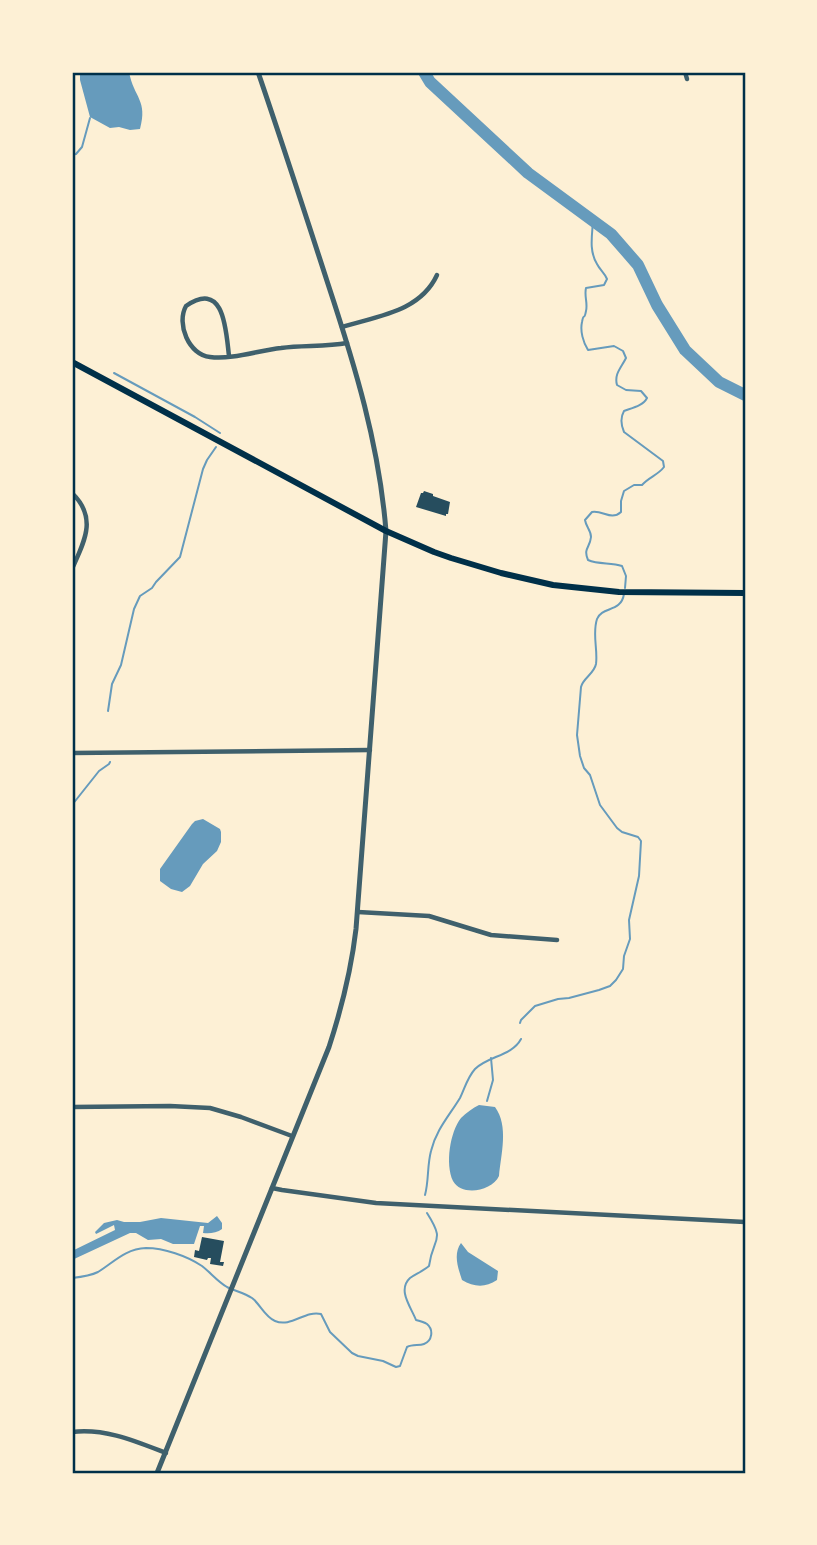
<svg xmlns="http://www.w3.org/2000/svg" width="817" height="1545" font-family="'PT Serif',serif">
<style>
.water{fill:#669bbc}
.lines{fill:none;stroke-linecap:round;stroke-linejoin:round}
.stream{stroke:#669bbc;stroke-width:2}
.river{stroke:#669bbc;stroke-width:12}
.building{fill:#264d5e}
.minor{stroke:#3f606c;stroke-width:4.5}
.tertiary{stroke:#3f606c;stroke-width:5}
.secondary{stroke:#003049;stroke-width:6}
.neatline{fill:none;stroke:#003049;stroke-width:2.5}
</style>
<rect width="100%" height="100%" fill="#fdf0d5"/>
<!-- water -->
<g class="water">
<path d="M80,72h49c5,26 19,28 11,57l-10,1 -11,-3 -9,1 -20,-11 -10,-37z"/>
<polygon points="203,819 220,829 221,832 221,842 217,851 203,864 190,886 182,892 171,889 160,881 160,869 192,824 195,821"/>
<path d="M479,1105l16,2c14,19 6,47 4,69 -7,15 -37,21 -46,5 -8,-17 -3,-49 8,-63 5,-5 12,-10 18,-13z"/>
<path d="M217,1216l5,7v6c-5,4 -13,5 -19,4l1,-7h-4l-6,18h-21l-12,-5 -13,1 -12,-7h-6l-58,27v-9l43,-21 -1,-5 -18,9 -1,-2 9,-9 13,-3 7,2h16l21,-4 47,5z"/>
<path d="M461,1243l7,9 30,19 -1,9c-12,8 -23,7 -35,0 -4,-12 -9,-26 -1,-37z"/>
</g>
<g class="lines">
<!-- stream -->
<g class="stream">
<polyline points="72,155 76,154 82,147 90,118"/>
<path d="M593,221c-1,15 -4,30 4,43 3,6 7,8 10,15l-3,6 -18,3c-2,8 2,15 0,23 -2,11 -2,0 -4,11 -2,9 1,20 6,28l26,-4 9,5 3,7c-5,10 -12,16 -9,27l9,5 15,1 6,7c-4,8 -15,10 -23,13 -4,7 -3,14 0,21l39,29 1,6c-6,8 -15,10 -22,18h-8l-10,6 -3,10v11c-10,9 -18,-2 -29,0l-7,8c1,7 6,10 6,17 -1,11 -8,11 -3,23 11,5 23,2 34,6l4,10 -1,12"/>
<polyline points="114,373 195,417 220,433"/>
<polyline points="108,711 112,684 121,665 134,609 140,596 152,588 156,582 180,557 203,469 207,460 216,447"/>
<polyline points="72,805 99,771 109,764 110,762"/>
<path d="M520,1023l1,-3 14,-14 23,-7 11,-1 30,-8 11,-4 6,-6 7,-11 1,-13 6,-17 -1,-19 10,-44 2,-35 -3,-4 -16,-5 -5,-4 -17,-23 -10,-30 -6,-7 -4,-12 -3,-21 4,-48c2,-9 13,-13 15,-23 2,-15 -4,-30 1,-45 5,-13 24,-6 27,-25"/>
<polyline points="487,1101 493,1080 491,1058"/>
<path d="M425,1195c4,-15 2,-29 6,-44 5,-21 18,-35 29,-53 5,-10 7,-20 15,-29 13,-13 37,-13 46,-30"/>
<path d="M72,1278c9,-1 18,-2 26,-6 16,-10 27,-23 48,-24 18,0 41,8 56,18 9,7 15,15 25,21 8,4 17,6 25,11 8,6 13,19 23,23 16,7 30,-11 46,-7l9,18 22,21 6,3 25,5 13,6 4,-1 7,-19c6,-3 12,-1 17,-3 8,-3 10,-14 3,-20 -3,-2 -7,-3 -11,-4 -5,-13 -19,-30 -6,-42 6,-4 13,-7 19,-12 4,-30 17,-23 -2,-53"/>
</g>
<!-- river -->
<polyline class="river" points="424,72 430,82 528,173 611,234 638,265 657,305 685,350 719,382 745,395"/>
</g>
<!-- building -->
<g class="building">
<polygon points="424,491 433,494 433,496 450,502 448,514 446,514 446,516 416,507 421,493 423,493"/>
<polygon points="202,1237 224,1241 220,1262 224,1262 223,1266 210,1264 211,1258 208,1258 207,1260 194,1257 195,1250 199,1251"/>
</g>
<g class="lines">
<!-- minor -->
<g class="minor">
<polyline points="685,72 687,79"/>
<path d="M342,327c35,-11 78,-15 95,-52"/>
<path d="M229,356c-3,-24 -4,-77 -43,-50 -10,18 3,49 24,51 22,3 50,-7 71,-9 22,-3 44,-1 66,-5"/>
<path d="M72,493c26,25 12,49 0,76"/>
<polyline points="72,753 370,750"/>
<polyline points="358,912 429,916 491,935 557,940"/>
<polyline points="72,1107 170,1106 210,1108 241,1117 292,1136"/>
<polyline points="272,1188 282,1190 376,1203 745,1222"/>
<path d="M72,1432c33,-4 63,9 94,21"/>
</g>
<!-- tertiary -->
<path class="tertiary" d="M157,1473l172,-426c13,-40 22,-75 27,-118l30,-398c-7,-87 -31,-165 -58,-247 -23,-71 -46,-142 -70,-212"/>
<!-- secondary -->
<polyline class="secondary" points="72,362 386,531 434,552 451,558 501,573 553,585 619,592 745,593"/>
</g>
<!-- border -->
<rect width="817" height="1545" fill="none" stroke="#fdf0d5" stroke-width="147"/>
<rect x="74" y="74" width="670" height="1398" class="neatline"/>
</svg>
